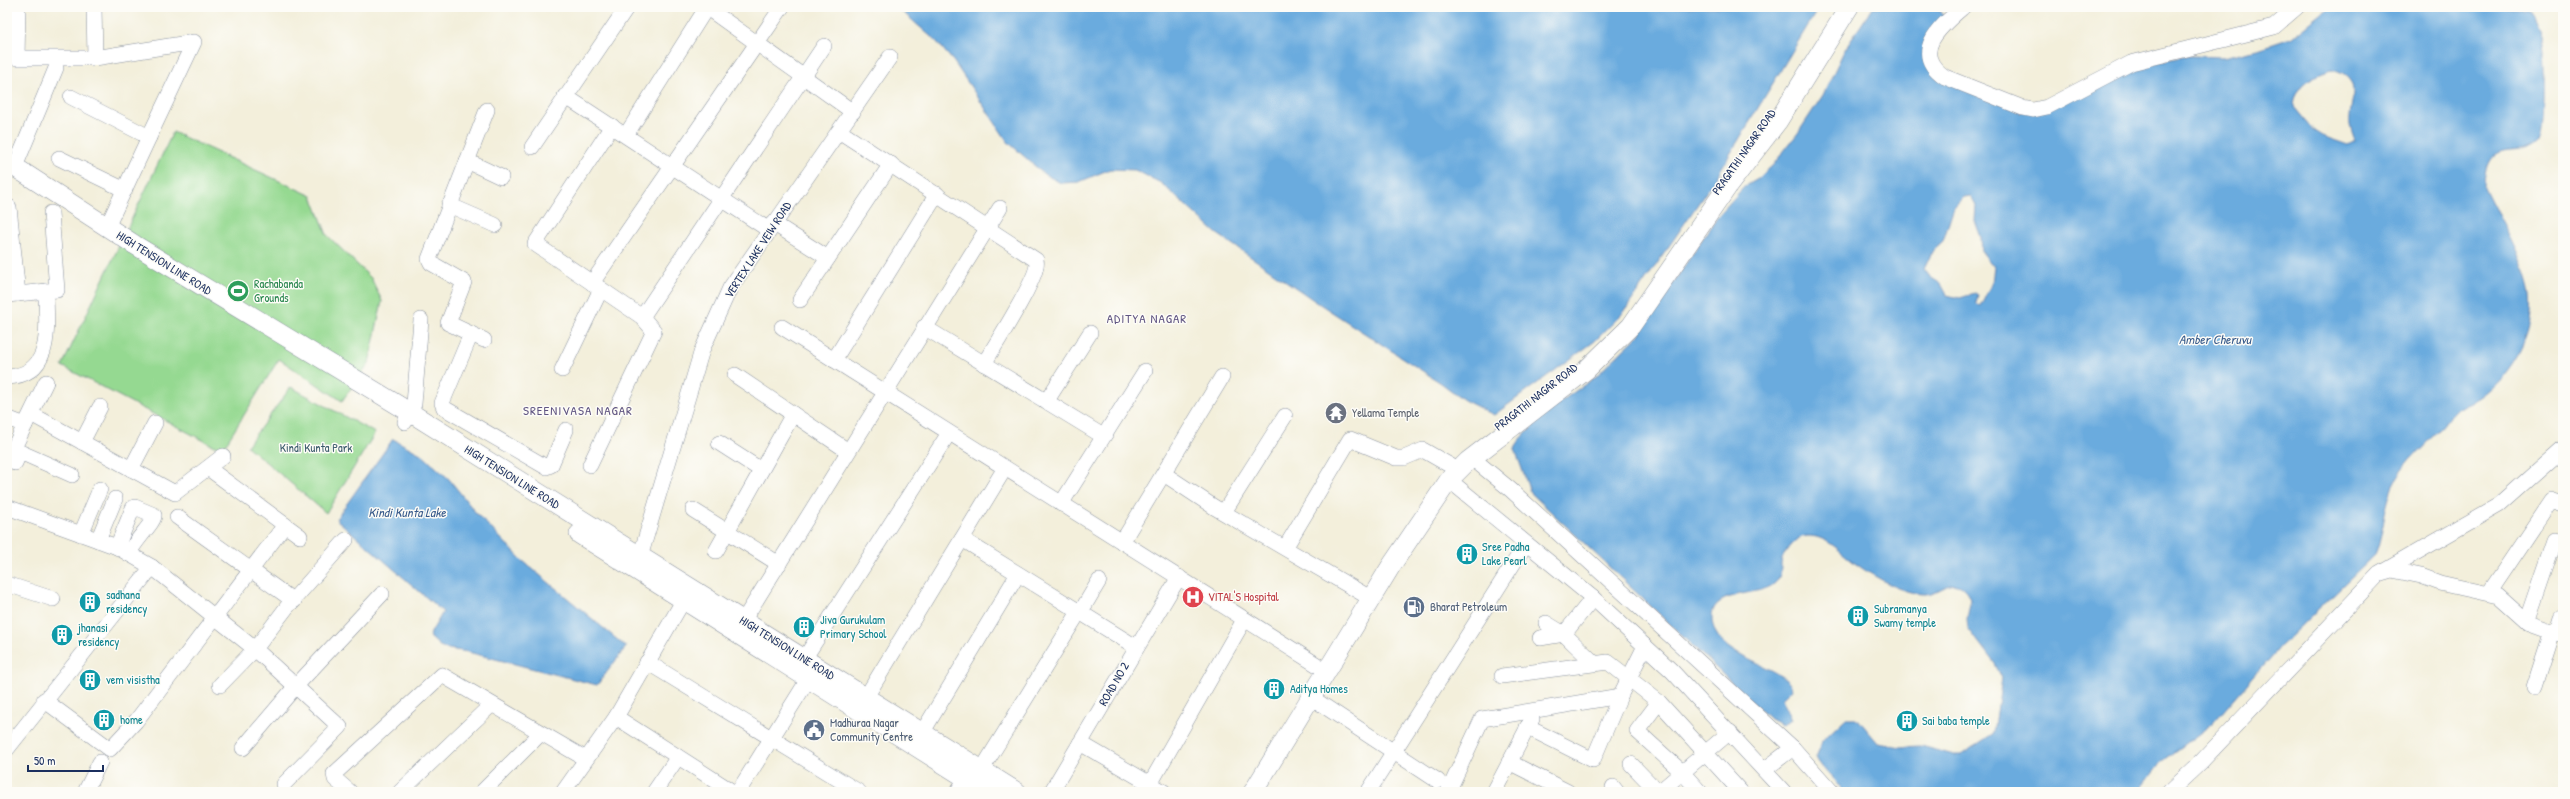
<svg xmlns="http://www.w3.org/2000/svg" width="2570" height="799" font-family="'Patrick Hand',sans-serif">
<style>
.green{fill:#95d991;stroke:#588478}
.water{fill:#6aabde;stroke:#426d9e;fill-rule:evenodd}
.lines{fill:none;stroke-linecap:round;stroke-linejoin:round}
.minor-casing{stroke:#878f9c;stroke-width:16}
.major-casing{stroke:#878f9c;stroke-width:20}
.minor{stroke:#fff;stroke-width:15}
.major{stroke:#fff;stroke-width:19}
.labels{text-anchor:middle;stroke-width:3;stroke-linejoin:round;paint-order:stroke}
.street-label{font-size:12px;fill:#1b2f5e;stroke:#fdfcf7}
.leisure-label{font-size:12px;fill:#27864d;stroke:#fdfcf7;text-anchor:start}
.worship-label{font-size:12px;fill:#5b616d;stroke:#fdfcf7;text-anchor:start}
.park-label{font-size:12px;fill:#3a5a6b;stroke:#fdfcf7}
.culture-label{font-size:12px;fill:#0d838f;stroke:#fdfcf7;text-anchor:start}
.health-label{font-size:12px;fill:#be3a42;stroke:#fdfcf7;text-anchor:start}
.service-label{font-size:12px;fill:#4e5e75;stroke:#fdfcf7;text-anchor:start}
.neighbourhood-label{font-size:13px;letter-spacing:1px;fill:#605582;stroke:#fdfcf7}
.water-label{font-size:13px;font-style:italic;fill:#375a8b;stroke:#fdfcf7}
</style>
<rect width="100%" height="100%" fill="#fdfcf7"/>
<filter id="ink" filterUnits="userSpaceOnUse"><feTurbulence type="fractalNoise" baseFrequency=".025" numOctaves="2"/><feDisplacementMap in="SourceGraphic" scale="8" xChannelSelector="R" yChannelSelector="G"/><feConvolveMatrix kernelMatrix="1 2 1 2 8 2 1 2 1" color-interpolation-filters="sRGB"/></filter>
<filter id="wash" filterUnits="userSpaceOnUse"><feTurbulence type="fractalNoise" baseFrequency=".012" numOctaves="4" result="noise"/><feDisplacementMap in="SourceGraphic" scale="16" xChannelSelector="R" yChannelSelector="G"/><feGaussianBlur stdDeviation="0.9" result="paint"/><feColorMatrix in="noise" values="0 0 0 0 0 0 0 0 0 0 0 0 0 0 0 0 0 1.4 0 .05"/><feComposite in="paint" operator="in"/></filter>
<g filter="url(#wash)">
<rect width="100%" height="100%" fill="#f3efdb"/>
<!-- green -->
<g class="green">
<polygon points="173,132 312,196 327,235 371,278 382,301 369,363 342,401 279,359 224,447 214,446 62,366"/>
<polygon points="291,387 375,433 326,513 247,446"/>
</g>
<!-- water -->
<g class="water">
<polygon points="894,7 1819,7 1715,179 1624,312 1595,341 1494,415 1464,400 1441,383 1315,301 1216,233 1161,183 1135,170 1110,169 1079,182 1061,183 1044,174 1008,142 954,62 937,42 904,13"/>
<path d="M1873,7h63l8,10 -7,10 -4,46 88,39 111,-46 57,-10 35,1 34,-8 33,-11 39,-31h198c8,10 13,24 16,36 3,13 4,88 -4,96 -22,24 -55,-9 -56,48 14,30 43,77 47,109 4,39 -20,79 -51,101 -7,5 -17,7 -24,12 -7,6 -11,14 -17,21 -15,16 -31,29 -42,48 -14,23 -12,51 -21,75l-97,94 -66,76 -54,41 -21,28h-294c-6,-9 -28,-29 -28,-36l6,-15 24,-23h11l21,25 23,4 19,-1 34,9h7l33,-22 8,-55 -7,-14 -27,-36 -1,-9 4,-21c-16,-28 -28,-4 -47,-4 -9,0 -21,-4 -29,-7 -13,-7 -27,-14 -39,-23 -14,-10 -29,-29 -49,-28 -11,0 -21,13 -25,23 -3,10 2,16 -8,25 -16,13 -65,5 -62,36 4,38 60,42 79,65l1,4 -10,10 9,21 -9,5 -12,-6 -240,-227 -15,-43 4,-8 27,-29 48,-34 44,-42 79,-119 27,-30 14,-8 15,-14 25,-32 25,-38 21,-44zM2332,70c34,9 16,32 18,55 1,5 3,11 5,16l-7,4 -26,-9 -8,-5 -20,-24c1,-21 19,-33 38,-37zM1971,196l5,9 -1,16 6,16 1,15 12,15 -2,16 -12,23 -4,-2 2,-9 -3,-2 -16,5 -12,-3 -6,-11 -11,-7 -6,-8 9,-19 10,-9 11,-34 9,-10z"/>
<polygon points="393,439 421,454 449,479 476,513 523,561 626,647 597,685 468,652 442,648 429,636 443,612 336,519"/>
</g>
</g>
<g filter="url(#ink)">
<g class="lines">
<!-- minor casing -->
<g class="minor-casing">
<g id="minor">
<polyline points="18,7 17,58 95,58"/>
<polyline points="706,7 853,112"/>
<path d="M1963,7c-22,19 -54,45 -18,70l78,31 10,2 14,-3 84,-44 143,-36 23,-20"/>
<polyline points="565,96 769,230"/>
<polyline points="71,97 149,137 194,42 95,58 94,7"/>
<path d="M839,131l197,129c6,13 -43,88 -52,104"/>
<polyline points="626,135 707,7"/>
<polyline points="532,147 627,7"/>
<polyline points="59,158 125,190"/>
<polyline points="467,161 501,177"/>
<polyline points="15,167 56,68"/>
<polyline points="449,205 495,225"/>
<polyline points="9,207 18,294"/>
<polyline points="773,223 828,258"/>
<polyline points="107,227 149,137"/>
<polyline points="592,283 782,7"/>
<polyline points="7,295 57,290 51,213"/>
<polyline points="800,300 891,164"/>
<polyline points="642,317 824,46"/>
<polyline points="782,327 1322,668"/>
<polyline points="924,327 1103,436"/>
<polyline points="471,334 442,403 444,408 546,467 551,465 566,430"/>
<polyline points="484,340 448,323 464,282 431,263 429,259 487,110"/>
<polyline points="834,360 937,194"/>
<polyline points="562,370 601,289"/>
<polyline points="735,375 848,451"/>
<path d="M7,377c48,-2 39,-52 39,-86"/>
<polyline points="1046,402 1090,333"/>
<polyline points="31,414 175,493 223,456"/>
<polyline points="7,418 25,425"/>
<polyline points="405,422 414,404 421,320"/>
<polyline points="82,442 100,407"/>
<polyline points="719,443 761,470"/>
<polyline points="1472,458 1511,490 1793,748 1832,792"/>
<polyline points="11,461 15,463 20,452 72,475"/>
<polyline points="7,462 46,382"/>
<polyline points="590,465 654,331 642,317 535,244 612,126"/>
<polyline points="208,468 300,536"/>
<polyline points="131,469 155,423"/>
<polyline points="1164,474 1214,507 1365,595"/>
<polyline points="1449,480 1593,598 1672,671 1784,792"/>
<polyline points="1061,504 1145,371"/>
<polyline points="7,507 117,547 152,567 255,649 340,727 284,784"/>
<polyline points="693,510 779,564"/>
<polyline points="1224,512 1285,416"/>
<polyline points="177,517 294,601"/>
<polyline points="81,534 100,489"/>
<polyline points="962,539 1136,647"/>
<polyline points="98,540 115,499"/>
<polyline points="1122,542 1222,377"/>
<path d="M117,547l16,-39 2,-1 19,8c2,6 -21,27 -25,39"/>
<polyline points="1285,548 1350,439 1396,458 1404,458 1423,450 1451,466"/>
<polyline points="716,551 793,414"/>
<polyline points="640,557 702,350 730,288 890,57"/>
<polyline points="2382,573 2392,570 2421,576 2440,583 2498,596 2527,622 2563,635"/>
<polyline points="7,584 53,599"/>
<polyline points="2489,593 2551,501 2563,505"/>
<polyline points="1593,598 1564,634 1594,663"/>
<polyline points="1080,613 1099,581"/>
<polyline points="743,621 1000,208"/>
<polyline points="2527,622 2555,540"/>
<polyline points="1546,623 1564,634"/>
<polyline points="2558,633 2563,617"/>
<polyline points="1540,638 1564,634"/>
<polyline points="804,659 949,433"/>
<polyline points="647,662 859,792"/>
<polyline points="1502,676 1608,662 1659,702 1741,792"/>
<polyline points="220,685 255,649 287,607 346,540"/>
<polyline points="2534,687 2552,631"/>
<polyline points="866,697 1005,468"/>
<polyline points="1312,698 1438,781"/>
<polyline points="44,700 110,749 136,721 285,525"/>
<polyline points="1659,702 1637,731 1682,772 1700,792"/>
<polyline points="616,717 733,792"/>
<polyline points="1527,727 1593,760 1620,696 1645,646"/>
<polyline points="922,733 1018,574"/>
<polyline points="1080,743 1164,792"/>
<polyline points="243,748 295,687 382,594"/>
<polyline points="7,749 152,567"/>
<polyline points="1509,762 1568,792"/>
<polyline points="1631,764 1658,792"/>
<polyline points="1764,770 1793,748"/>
<polyline points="1150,784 1244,620"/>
<polyline points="1613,787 1617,792"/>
<polyline points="85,792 100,762"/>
<polyline points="350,792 335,779 334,774 442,675 586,759"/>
<polyline points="400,792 491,705"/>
<polyline points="482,792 540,734"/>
<polyline points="563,792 616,717 683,601"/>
<polyline points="654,792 678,757"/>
<polyline points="738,792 809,678"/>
<polyline points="957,792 967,778 981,771 1079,612"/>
<polyline points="1051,792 1179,577"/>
<polyline points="1368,792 1522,550"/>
<polyline points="1448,792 1482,719 1620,696"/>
<polyline points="1494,792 1532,719"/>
<polyline points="1659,792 1730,732"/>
<polyline points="2169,792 2199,764 2379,574 2499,505 2563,448"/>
</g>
</g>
<!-- major casing -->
<g class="major-casing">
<g id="major">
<polyline points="7,162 135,245 411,413 1017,792"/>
<polyline points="579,534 988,792"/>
<polyline points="1253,792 1391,566 1449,480 1468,461 1586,370 1631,326 1728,186 1778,121 1849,7"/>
</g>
</g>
<!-- minor -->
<use href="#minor" class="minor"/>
<!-- major -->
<use href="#major" class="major"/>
</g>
</g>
<!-- icons -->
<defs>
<g id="stadium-disc" transform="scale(1.15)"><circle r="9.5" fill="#2e9e5b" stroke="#fdfcf7"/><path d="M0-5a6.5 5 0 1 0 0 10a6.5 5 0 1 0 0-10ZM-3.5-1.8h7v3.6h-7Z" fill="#fff"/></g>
<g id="temple-disc" transform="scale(1.15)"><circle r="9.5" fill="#6b7280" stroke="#fdfcf7"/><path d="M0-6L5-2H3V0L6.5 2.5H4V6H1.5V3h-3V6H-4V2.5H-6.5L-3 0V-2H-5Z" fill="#fff"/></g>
<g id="building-disc" transform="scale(1.15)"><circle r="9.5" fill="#0f9aa8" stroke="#fdfcf7"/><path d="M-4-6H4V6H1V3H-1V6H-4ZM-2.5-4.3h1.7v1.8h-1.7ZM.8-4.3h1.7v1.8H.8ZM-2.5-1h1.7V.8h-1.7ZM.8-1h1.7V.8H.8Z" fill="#fff"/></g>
<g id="hospital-disc" transform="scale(1.15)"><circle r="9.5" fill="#e0444e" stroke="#fdfcf7"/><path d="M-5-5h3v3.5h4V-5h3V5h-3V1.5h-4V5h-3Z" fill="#fff"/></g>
<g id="fuel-disc" transform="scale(1.15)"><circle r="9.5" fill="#5c6f8a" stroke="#fdfcf7"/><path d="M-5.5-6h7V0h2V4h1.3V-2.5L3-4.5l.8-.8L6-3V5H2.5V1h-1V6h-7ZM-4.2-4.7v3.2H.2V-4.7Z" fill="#fff"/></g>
<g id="civic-disc" transform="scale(1.15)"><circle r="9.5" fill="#5c6f8a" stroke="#fdfcf7"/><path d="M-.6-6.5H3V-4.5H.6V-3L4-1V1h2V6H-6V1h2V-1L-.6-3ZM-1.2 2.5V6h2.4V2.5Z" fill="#fff"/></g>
</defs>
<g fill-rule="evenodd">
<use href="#stadium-disc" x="238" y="291"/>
<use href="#temple-disc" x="1336" y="413"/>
<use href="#building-disc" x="1467" y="554"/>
<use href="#hospital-disc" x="1193" y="597"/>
<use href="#building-disc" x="90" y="602"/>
<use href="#fuel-disc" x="1414" y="607"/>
<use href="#building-disc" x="1858" y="616"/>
<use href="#building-disc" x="804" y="627"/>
<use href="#building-disc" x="62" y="635"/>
<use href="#building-disc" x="90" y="680"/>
<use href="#building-disc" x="1274" y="689"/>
<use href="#building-disc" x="104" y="720"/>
<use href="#building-disc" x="1907" y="721"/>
<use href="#civic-disc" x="814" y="730"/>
</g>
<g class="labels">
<!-- street labels -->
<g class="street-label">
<text transform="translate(1744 152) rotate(-55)" y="4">PRAGATHI NAGAR ROAD</text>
<text transform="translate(758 250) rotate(-57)" y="4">VERTEX LAKE VEIW ROAD</text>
<text transform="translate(164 263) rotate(32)" y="4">HIGH TENSION LINE ROAD</text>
<text transform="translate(1536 397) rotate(-38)" y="4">PRAGATHI NAGAR ROAD</text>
<text transform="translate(512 477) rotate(32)" y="4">HIGH TENSION LINE ROAD</text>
<text transform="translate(787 648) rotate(32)" y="4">HIGH TENSION LINE ROAD</text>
<text transform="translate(1114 684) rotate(-60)" y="4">ROAD NO 2</text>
</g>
<!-- leisure labels -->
<g class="leisure-label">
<text x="254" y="288">Rachabanda<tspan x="254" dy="14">Grounds</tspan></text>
</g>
<!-- worship labels -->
<g class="worship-label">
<text x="1352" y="417">Yellama Temple</text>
</g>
<!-- park labels -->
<g class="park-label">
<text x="316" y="452">Kindi Kunta Park</text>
</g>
<!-- culture labels -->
<g class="culture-label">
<text x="1482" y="551">Sree Padha<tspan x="1482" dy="14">Lake Pearl</tspan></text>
<text x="106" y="599">sadhana<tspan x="106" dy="14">residency</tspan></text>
<text x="1874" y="613">Subramanya<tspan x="1874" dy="14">Swamy temple</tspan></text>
<text x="820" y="624">Jiva Gurukulam<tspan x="820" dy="14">Primary School</tspan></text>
<text x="78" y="632">jhanasi<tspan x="78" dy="14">residency</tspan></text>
<text x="106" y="684">vem visistha</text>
<text x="1290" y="693">Aditya Homes</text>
<text x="120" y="724">home</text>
<text x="1922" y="725">Sai baba temple</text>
</g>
<!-- health labels -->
<g class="health-label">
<text x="1208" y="601">VITAL'S Hospital</text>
</g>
<!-- service labels -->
<g class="service-label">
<text x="1430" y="611">Bharat Petroleum</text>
<text x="830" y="727">Madhuraa Nagar<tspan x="830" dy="14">Community Centre</tspan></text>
</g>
<!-- neighbourhood labels -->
<g class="neighbourhood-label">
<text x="1147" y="323">ADITYA NAGAR</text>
<text x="578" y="415">SREENIVASA NAGAR</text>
</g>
<!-- water labels -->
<g class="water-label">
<text x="2215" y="344">Amber Cheruvu</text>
<text x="407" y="517">Kindi Kunta Lake</text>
</g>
</g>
<!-- margin -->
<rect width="2570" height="799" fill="none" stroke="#fdfcf7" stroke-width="24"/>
<!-- scale -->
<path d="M28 765v6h75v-6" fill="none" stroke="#1b2f5e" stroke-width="2"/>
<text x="34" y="765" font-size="12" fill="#1b2f5e" stroke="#fdfcf7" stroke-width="3" paint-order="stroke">50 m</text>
</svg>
